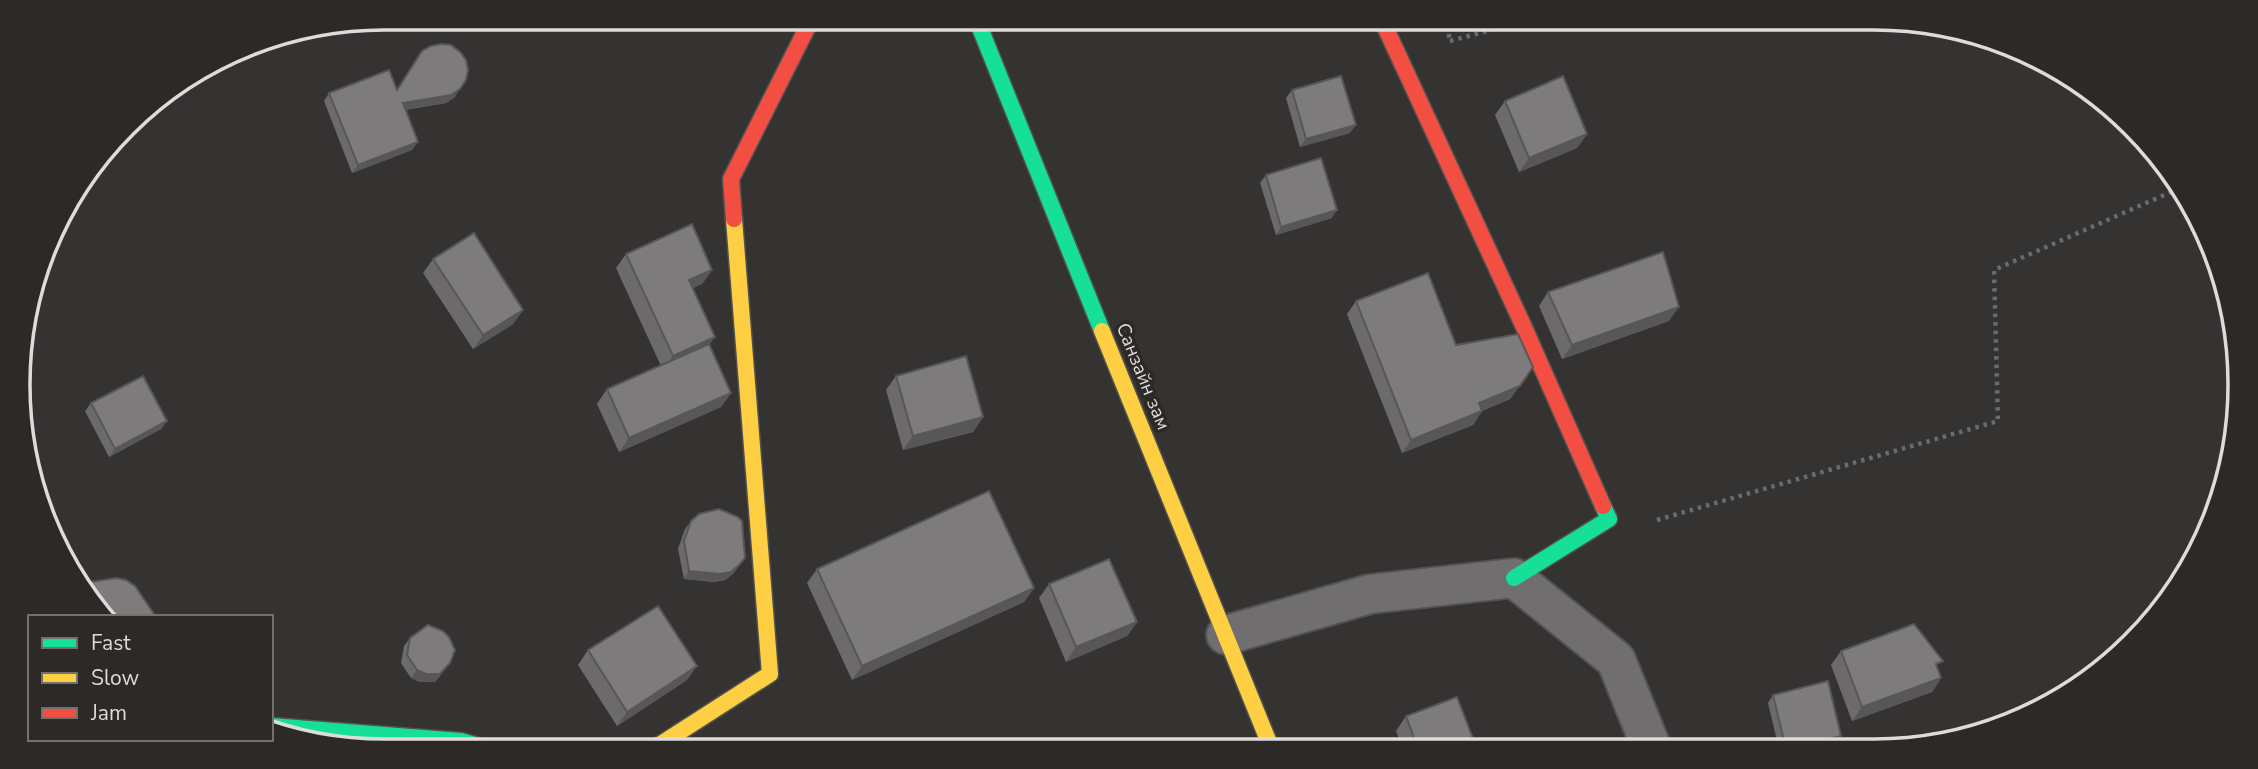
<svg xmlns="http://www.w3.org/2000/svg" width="2258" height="769" font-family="'Nunito Sans',sans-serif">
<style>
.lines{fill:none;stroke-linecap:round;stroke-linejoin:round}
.street-casing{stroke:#535251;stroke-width:42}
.fast-casing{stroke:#535251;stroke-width:19}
.slow-casing{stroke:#535251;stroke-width:19}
.jam-casing{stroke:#535251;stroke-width:19}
.path{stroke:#6c6b6b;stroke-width:4.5;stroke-dasharray:3.5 5;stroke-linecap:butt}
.street{stroke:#706e6e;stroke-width:38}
.fast{stroke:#16e098;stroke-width:16}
.slow{stroke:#ffcf43;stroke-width:16}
.jam{stroke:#f24e42;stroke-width:16}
.wall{fill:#6c6a6b}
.shaded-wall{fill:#585657}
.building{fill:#7d7b7c;stroke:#585657;stroke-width:2}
.labels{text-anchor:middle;stroke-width:7;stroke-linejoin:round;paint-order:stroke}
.street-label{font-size:19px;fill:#dedcdb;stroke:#2c2927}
.rim{fill:none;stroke:#dedcdb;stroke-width:3.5}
</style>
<rect width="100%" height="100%" fill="#353332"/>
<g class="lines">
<!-- street casing -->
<g class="street-casing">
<polyline id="street" points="1226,635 1370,594 1514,578 1616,660 1652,749"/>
</g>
<!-- fast casing -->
<g class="fast-casing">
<g id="fast">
<polyline points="976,18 1102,331"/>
<polyline points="1514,578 1609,519 1603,506"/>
<polyline points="271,726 461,741 495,751"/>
</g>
</g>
<!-- slow casing -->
<g class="slow-casing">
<g id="slow">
<polyline points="1102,331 1272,750"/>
<polyline points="650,751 770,674 734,219"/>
</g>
</g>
<!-- jam casing -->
<g class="jam-casing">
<g id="jam">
<polyline points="1381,18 1523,325 1603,506"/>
<polyline points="734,219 731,179 812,18"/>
</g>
</g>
<!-- path -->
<g class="path">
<polyline points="1443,18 1450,39"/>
<polyline points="1450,41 1536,18"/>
<polyline points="2228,308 2236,358"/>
<polyline points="1657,520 1998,421 1994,270 2180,188"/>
</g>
<!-- street -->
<use href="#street" class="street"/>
<!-- fast -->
<use href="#fast" class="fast"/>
<!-- slow -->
<use href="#slow" class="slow"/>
<!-- jam -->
<use href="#jam" class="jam"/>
</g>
<!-- wall -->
<g class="wall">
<polygon points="397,90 455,97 446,103 405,110 412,150 352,173 324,101 329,93"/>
<polygon points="1292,90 1350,133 1300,147 1286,98"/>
<polygon points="1505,101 1587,134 1577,148 1519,172 1495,115"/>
<polygon points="1266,175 1332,218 1276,235 1260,183"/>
<polygon points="626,254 712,270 702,284 693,288 709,345 731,393 721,407 619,452 597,404 607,389 661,366 616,268"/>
<polygon points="433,259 523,310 513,324 473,349 423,273"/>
<polygon points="1548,292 1669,321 1562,359 1539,306"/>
<polygon points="1356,301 1456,345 1533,367 1510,399 1482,411 1473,425 1402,453 1347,314"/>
<polygon points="896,376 983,417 973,432 903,450 886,390"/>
<polygon points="91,403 167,421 161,429 109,457 85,411"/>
<polygon points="691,521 734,573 725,580 714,582 684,579 678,549 685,529"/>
<polygon points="817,569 1034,588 1024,602 852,680 807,583"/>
<polygon points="1049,584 1137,622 1127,636 1066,662 1039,598"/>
<polygon points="410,638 450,663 435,682 420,682 411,678 401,663 404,646"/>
<polygon points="588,650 687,680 617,726 578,665"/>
<polygon points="1841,651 1938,669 1941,678 1932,692 1852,721 1831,665"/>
<polygon points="1773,695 1841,736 1836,743 1815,749 1779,749 1768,703"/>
<polygon points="1406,716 1477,749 1403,749 1396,731"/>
</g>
<!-- shaded-wall -->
<g class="shaded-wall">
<polygon points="460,89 455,97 446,103 397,111 403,103"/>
<polygon points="1356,125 1350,133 1300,147 1306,139"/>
<polygon points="1587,134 1577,148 1519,172 1529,158"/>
<polygon points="418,142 412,150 352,173 358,165"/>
<polygon points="1337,210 1332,218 1276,235 1281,227"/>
<polygon points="712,270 702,284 679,294 689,280"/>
<polygon points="1679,307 1669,321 1562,359 1572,345"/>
<polygon points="523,310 513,324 473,349 483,335"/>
<polygon points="715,337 705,351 663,370 673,356"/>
<polygon points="1520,386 1510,399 1470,416 1479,403"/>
<polygon points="731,393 721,407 619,452 629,438"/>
<polygon points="1482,411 1473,425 1402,453 1411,440"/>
<polygon points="983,417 973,432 903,450 913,436"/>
<polygon points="167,421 161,429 109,457 115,449"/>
<polygon points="745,558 734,573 725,580 714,582 684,579 689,571"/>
<polygon points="1034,588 1024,602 852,680 862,666"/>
<polygon points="1137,622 1127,636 1066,662 1076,647"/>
<polygon points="450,663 435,682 420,682 411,678 417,670"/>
<polygon points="697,666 687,680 617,726 627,712"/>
<polygon points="1941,678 1932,692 1852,721 1862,707"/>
<polygon points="1841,736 1836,743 1815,749 1788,749"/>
</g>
<!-- building -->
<g class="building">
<polygon points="441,44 451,45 460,52 466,60 468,70 466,80 460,89 451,95 403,103 418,142 358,165 329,93 389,70 397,90 422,51 431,46"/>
<polygon points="1341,76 1356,125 1306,139 1292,90"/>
<polygon points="1563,76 1587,134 1529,158 1505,101"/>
<polygon points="1321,158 1337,210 1281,227 1266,175"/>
<polygon points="692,224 712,270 689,280 715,337 673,356 626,254"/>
<polygon points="474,233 523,310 483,335 433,259"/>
<polygon points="1663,252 1679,307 1572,345 1548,292"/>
<polygon points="1428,273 1456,345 1518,334 1533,367 1520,386 1479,403 1482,411 1411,440 1356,301"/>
<polygon points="709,344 731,393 629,438 607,389"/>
<polygon points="966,356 983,417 913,436 896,376"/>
<polygon points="143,376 167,421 115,449 91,403"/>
<polygon points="989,491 1034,588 862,666 817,569"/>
<polygon points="719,509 738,517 742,521 745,558 739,565 731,572 720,574 689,571 684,541 691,521 699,514"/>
<polygon points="1109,559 1137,622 1076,647 1049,584"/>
<polygon points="116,578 126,580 135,586 156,617 108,617 80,589 78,584"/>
<polygon points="658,606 697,666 627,712 588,650"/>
<polygon points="1914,624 1943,661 1936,664 1941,678 1862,707 1841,651"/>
<polygon points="428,625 443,631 449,637 455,650 450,663 440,674 426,674 417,670 407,655 410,638"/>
<polygon points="1828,681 1841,736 1786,749 1773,695"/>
<polygon points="1457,697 1477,749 1418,749 1406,716"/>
</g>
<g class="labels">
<!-- street labels -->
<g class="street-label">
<text transform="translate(1144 376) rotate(68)" y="7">Санзайн зам</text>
</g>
</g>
<!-- crop -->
<path d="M0 0H2258V769H0ZM384 30H1874A354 354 0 0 1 2228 384V385A354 354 0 0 1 1874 739H384A354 354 0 0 1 30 385V384A354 354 0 0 1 384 30Z" fill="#2c2927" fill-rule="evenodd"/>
<path class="rim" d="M384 30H1874A354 354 0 0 1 2228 384V385A354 354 0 0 1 1874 739H384A354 354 0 0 1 30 385V384A354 354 0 0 1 384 30Z"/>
<!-- legend -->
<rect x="28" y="615" width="245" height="126" fill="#2c2927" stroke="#73716f" stroke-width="2"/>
<rect x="42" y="638" width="35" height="10" fill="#16e098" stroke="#73716f" stroke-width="2"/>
<text x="91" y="650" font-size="21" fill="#dedcdb">Fast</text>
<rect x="42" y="673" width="35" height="10" fill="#ffcf43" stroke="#73716f" stroke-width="2"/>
<text x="91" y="685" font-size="21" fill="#dedcdb">Slow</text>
<rect x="42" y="708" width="35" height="10" fill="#f24e42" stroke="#73716f" stroke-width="2"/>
<text x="91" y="720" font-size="21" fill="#dedcdb">Jam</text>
</svg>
